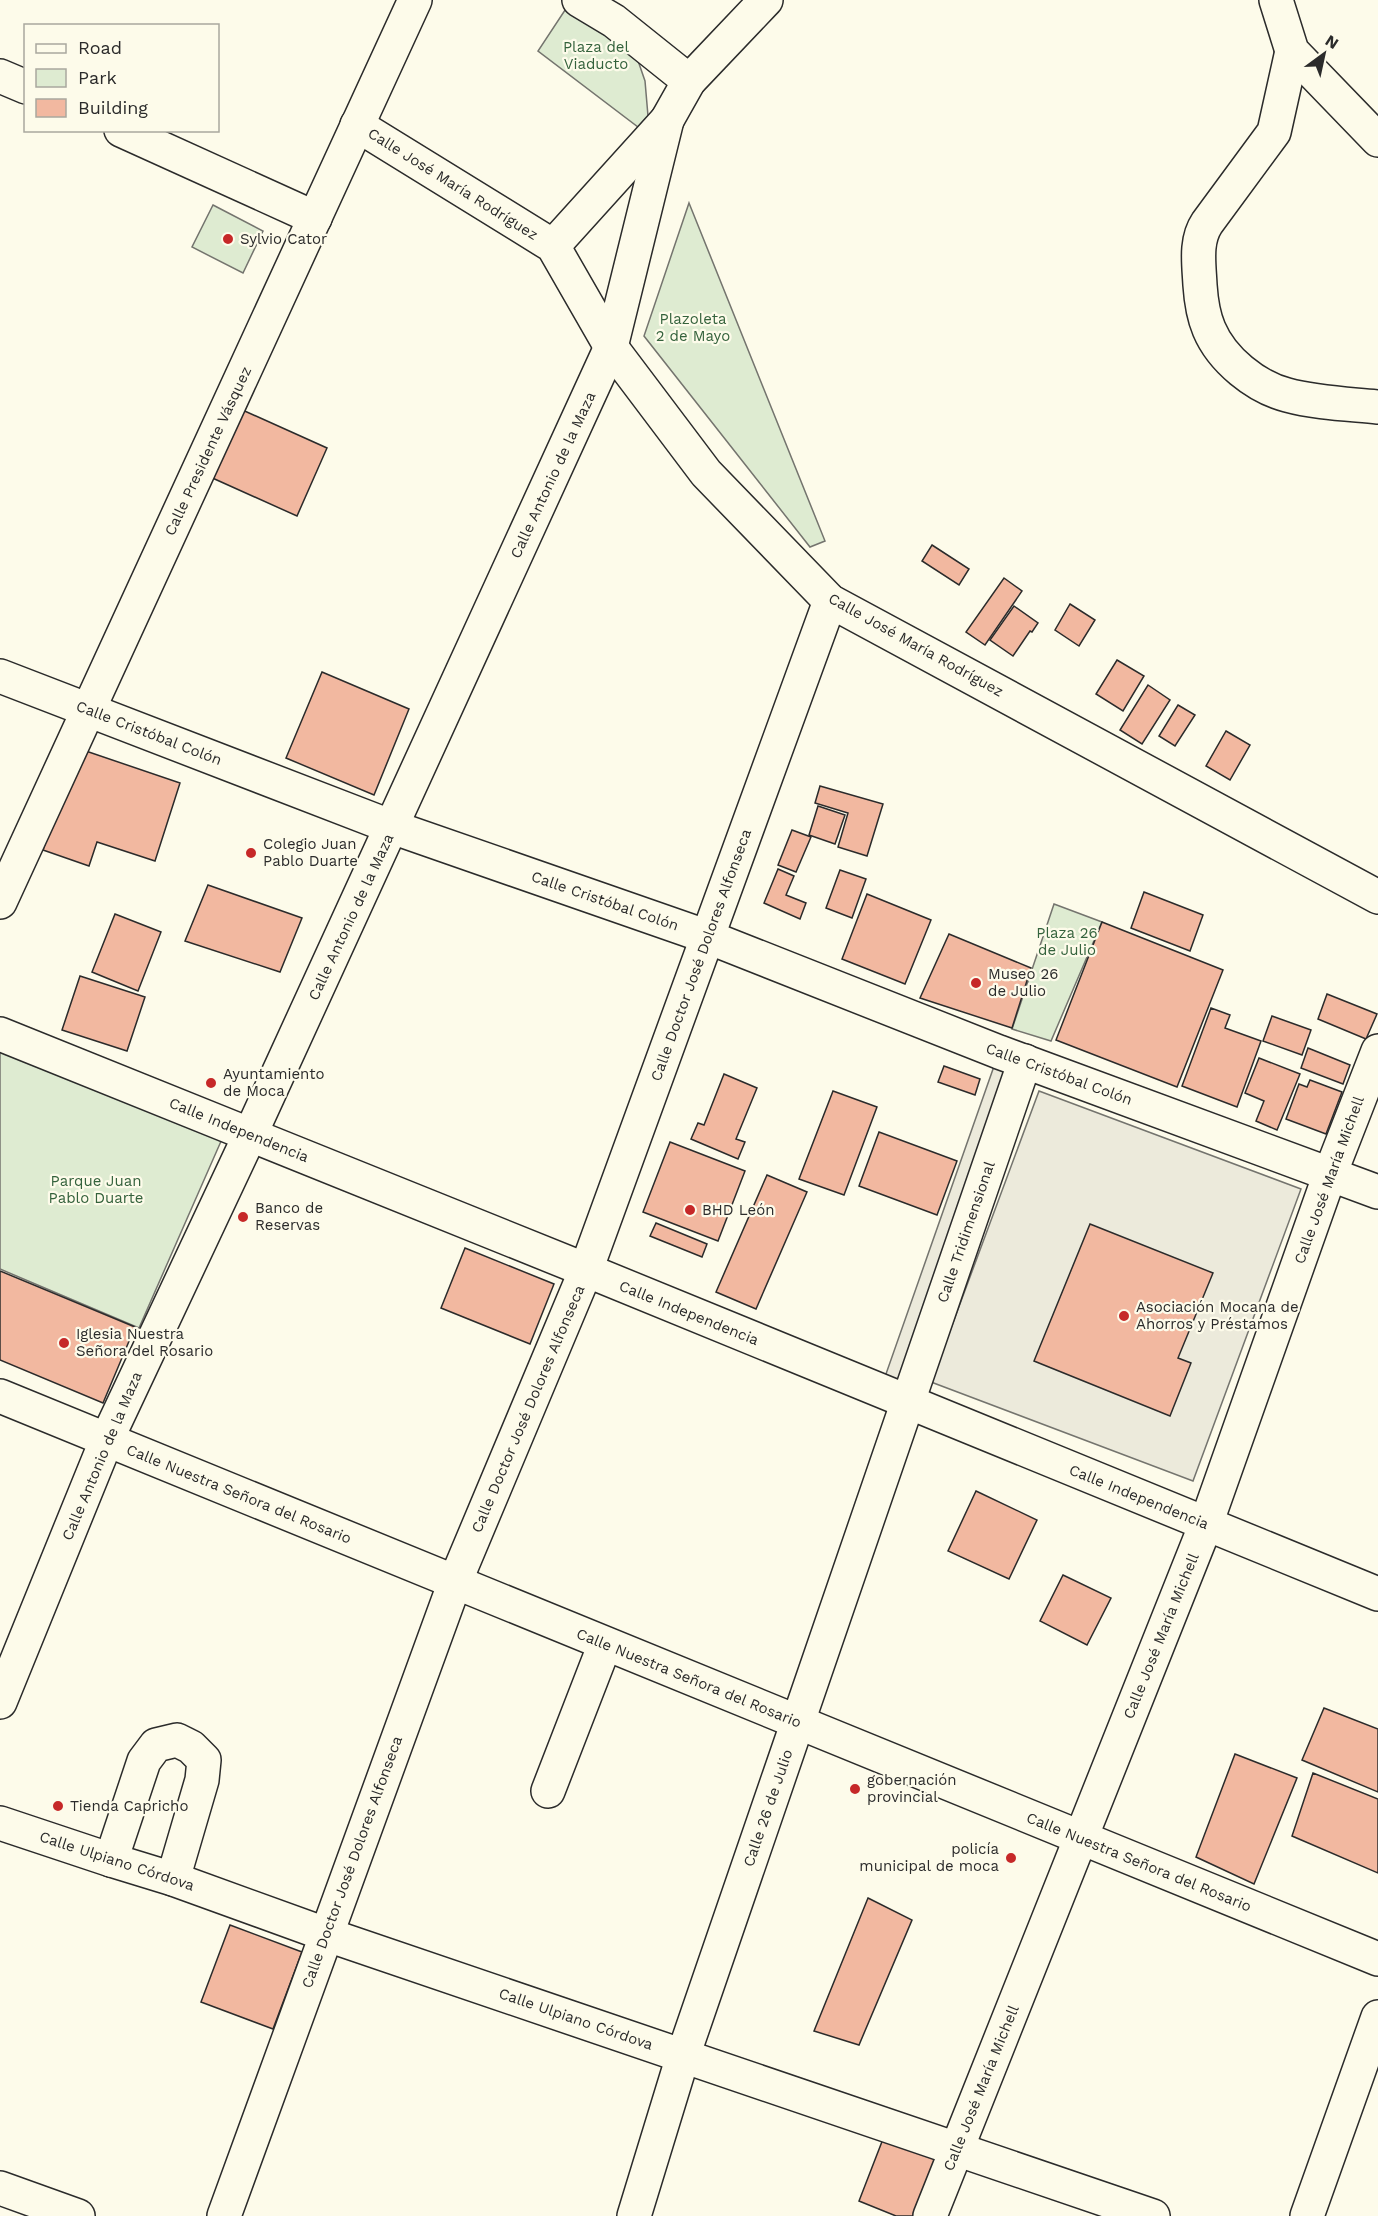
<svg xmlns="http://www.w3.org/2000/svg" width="1378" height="2216" font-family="'Work Sans',sans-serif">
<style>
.green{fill:#deebd1;stroke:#74746e;stroke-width:1.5}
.parking{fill:#eceadb;stroke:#74746e;stroke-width:1.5}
.building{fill:#f2b8a0;stroke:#2b2b2b;stroke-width:1.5}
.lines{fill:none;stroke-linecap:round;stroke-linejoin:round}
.minor-casing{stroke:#2b2b2b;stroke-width:36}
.major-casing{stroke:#2b2b2b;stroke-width:36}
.minor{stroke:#fdfbea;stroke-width:33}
.major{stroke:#fdfbea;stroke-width:33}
.poi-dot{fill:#c62828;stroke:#fdfbea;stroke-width:2}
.labels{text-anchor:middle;stroke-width:4.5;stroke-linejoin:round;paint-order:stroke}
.park-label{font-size:15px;fill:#34623c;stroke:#fdfbea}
.street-label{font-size:15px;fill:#2b2b2b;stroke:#fdfbea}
.poi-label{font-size:15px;fill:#2b2b2b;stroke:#fdfbea;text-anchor:start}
</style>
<rect width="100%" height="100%" fill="#fdfbea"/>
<!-- green -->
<g class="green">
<polygon points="571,1 635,52 645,81 648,116 638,127 538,51"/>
<polygon points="689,203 825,541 810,547 644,336"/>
<polygon points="213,205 263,231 243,273 192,247"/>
<polygon points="1054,904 1102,922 1051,1041 1012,1029"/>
<polygon points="0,1048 222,1139 139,1328 0,1269"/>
</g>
<!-- parking -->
<g class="parking">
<polygon points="999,1052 1037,1066 921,1408 880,1391"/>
<polygon points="1039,1091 1301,1189 1193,1481 931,1382"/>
</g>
<!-- building -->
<g class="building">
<polygon points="238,408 327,448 297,516 208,476"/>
<polygon points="932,545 969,569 959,585 922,561"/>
<polygon points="1004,578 1022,591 985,645 966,632"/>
<polygon points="1070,604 1095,620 1079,646 1055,630"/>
<polygon points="1014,606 1038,623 1032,632 1030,631 1013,656 990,640"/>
<polygon points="1117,660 1144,676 1123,711 1096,694"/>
<polygon points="322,672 409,709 374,795 286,758"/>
<polygon points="1148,685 1170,700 1142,744 1120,730"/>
<polygon points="1178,705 1195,715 1175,746 1159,736"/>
<polygon points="1226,731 1250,745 1230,780 1206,766"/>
<polygon points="77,748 180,783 155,861 97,842 89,866 43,850"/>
<polygon points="820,786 883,804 867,856 838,847 848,813 815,803"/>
<polygon points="818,806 845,815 835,844 809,835"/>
<polygon points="792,830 811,837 796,872 778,865"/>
<polygon points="778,869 794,876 786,895 806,903 800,919 764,903"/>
<polygon points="840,870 866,879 852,918 826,908"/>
<polygon points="208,885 302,918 280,972 185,941"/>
<polygon points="1144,892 1203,915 1190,951 1131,928"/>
<polygon points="867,894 931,920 905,984 842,959"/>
<polygon points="115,914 161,932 138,991 92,972"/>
<polygon points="1102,922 1223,970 1177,1087 1056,1040"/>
<polygon points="949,934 1031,968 1012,1028 920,998"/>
<polygon points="80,976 145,997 127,1051 62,1030"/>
<polygon points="1327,994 1377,1014 1366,1039 1318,1019"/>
<polygon points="1211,1008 1230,1015 1225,1028 1261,1041 1237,1107 1182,1086"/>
<polygon points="1272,1016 1311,1030 1302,1055 1263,1041"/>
<polygon points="1308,1048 1350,1065 1343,1084 1301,1068"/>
<polygon points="1259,1058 1300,1074 1277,1130 1256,1121 1264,1101 1245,1093"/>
<polygon points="944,1066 980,1079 975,1095 938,1082"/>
<polygon points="724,1074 757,1088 736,1139 745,1142 738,1159 691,1139 698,1123 704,1125"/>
<polygon points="1310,1080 1342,1092 1326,1134 1286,1119 1299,1084 1307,1087"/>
<polygon points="833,1091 877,1107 844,1195 799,1179"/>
<polygon points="879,1132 957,1161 937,1215 859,1186"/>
<polygon points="670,1142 745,1171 718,1241 643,1212"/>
<polygon points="767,1175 807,1192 756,1309 716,1292"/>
<polygon points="656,1223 707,1244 702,1257 650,1236"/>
<polygon points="1090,1224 1213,1273 1178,1358 1191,1363 1170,1416 1034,1361"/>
<polygon points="465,1248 554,1284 530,1344 441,1308"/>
<polygon points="0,1271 135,1327 103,1403 0,1360"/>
<polygon points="976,1491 1037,1520 1009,1579 948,1551"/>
<polygon points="1063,1575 1111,1598 1087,1645 1040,1621"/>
<polygon points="1324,1708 1378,1729 1378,1792 1302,1760"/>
<polygon points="1235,1754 1297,1778 1254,1884 1196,1857"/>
<polygon points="1313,1773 1378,1799 1378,1873 1292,1836"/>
<polygon points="868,1898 912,1920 859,2045 814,2031"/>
<polygon points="230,1925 302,1952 273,2029 201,2002"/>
<polygon points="883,2139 943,2162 922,2216 896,2216 859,2201"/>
</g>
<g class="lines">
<!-- minor casing -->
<g class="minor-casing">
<g id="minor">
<polyline points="579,0 614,21 689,81"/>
<path d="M1292,51l-18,81 -67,91c-12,18 -8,41 -7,62 1,15 3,30 9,44 13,31 47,58 78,66 29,8 61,9 91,12"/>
<polyline points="0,76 26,87"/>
<polyline points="357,125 553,246 611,347 706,473 830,601 1378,897"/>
<polyline points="121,130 315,218"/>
<polyline points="553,246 667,120 689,81 766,0"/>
<polyline points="0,676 392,827 708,937 999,1052 1378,1192"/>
<polyline points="0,902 415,0"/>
<polyline points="0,1034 586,1270 1378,1594"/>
<polyline points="0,1396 1378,1959"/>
<polyline points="0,1702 107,1439 250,1135 611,347 667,120"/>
<polyline points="548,1791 605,1644"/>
<polyline points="0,1823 111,1860 173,1879 325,1934 1153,2216"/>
<polyline points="111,1860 144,1761 156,1745 177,1740 191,1747 204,1760 202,1780 173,1879"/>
<polyline points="0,2188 78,2216"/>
<polyline points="224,2216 455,1582 586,1270 830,601"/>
<polyline points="634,2216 683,2056 1025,1061"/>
<polyline points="930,2216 1206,1524 1330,1174 1378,1051"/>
<polyline points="1307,2216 1378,2017"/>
</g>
</g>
<!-- major casing -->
<g class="major-casing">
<polyline id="major" points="1276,0 1292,51 1378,140"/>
</g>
<!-- minor -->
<use href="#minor" class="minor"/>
<!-- major -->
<use href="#major" class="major"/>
</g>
<!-- markers -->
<g class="poi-dot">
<circle cx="228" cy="239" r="6"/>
<circle cx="251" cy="853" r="6"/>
<circle cx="976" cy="983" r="6"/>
<circle cx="211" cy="1083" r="6"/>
<circle cx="690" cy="1210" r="6"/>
<circle cx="243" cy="1217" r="6"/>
<circle cx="1124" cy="1316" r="6"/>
<circle cx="64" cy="1343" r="6"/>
<circle cx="855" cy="1789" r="6"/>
<circle cx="58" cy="1806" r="6"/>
<circle cx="1011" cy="1858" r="6"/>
</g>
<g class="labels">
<!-- park labels -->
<g class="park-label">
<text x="596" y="52">Plaza del<tspan x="596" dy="17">Viaducto</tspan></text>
<text x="693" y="324">Plazoleta<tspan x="693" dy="17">2 de Mayo</tspan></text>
<text x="1067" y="938">Plaza 26<tspan x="1067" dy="17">de Julio</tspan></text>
<text x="96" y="1186">Parque Juan<tspan x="96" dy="17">Pablo Duarte</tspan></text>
</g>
<!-- street labels -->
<g class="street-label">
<text transform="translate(453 184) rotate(32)" y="5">Calle José María Rodríguez</text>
<text transform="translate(208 451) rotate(-65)" y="5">Calle Presidente Vásquez</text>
<text transform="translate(553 475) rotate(-65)" y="5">Calle Antonio de la Maza</text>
<text transform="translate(916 645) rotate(29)" y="5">Calle José María Rodríguez</text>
<text transform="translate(149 733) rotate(21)" y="5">Calle Cristóbal Colón</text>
<text transform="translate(605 901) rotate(19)" y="5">Calle Cristóbal Colón</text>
<text transform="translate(351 917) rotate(-65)" y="5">Calle Antonio de la Maza</text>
<text transform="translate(701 955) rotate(-70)" y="5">Calle Doctor José Dolores Alfonseca</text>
<text transform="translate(1059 1074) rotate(20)" y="5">Calle Cristóbal Colón</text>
<text transform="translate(239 1130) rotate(22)" y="5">Calle Independencia</text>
<text transform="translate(1329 1180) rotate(-70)" y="5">Calle José María Michell</text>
<text transform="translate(966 1232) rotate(-71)" y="5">Calle Tridimensional</text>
<text transform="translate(689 1313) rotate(22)" y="5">Calle Independencia</text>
<text transform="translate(528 1409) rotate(-67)" y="5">Calle Doctor José Dolores Alfonseca</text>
<text transform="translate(102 1456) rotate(-67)" y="5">Calle Antonio de la Maza</text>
<text transform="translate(239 1494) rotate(22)" y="5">Calle Nuestra Señora del Rosario</text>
<text transform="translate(1139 1497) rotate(22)" y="5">Calle Independencia</text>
<text transform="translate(1161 1636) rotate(-68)" y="5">Calle José María Michell</text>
<text transform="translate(689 1678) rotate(22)" y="5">Calle Nuestra Señora del Rosario</text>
<text transform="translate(768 1808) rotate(-71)" y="5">Calle 26 de Julio</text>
<text transform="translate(117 1861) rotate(18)" y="5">Calle Ulpiano Córdova</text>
<text transform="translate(352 1862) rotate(-70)" y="5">Calle Doctor José Dolores Alfonseca</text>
<text transform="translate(1139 1862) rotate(22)" y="5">Calle Nuestra Señora del Rosario</text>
<text transform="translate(576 2019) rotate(19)" y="5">Calle Ulpiano Córdova</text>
<text transform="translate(981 2088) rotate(-68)" y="5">Calle José María Michell</text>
</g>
<!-- poi labels -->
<g class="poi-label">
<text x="240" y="244">Sylvio Cator</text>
<text x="263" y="849">Colegio Juan<tspan x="263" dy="17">Pablo Duarte</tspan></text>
<text x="988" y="979">Museo 26<tspan x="988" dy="17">de Julio</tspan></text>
<text x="223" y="1079">Ayuntamiento<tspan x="223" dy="17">de Moca</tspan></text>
<text x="255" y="1213">Banco de<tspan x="255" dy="17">Reservas</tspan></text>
<text x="702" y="1215">BHD León</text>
<text x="1136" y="1312">Asociación Mocana de<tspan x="1136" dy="17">Ahorros y Préstamos</tspan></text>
<text x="76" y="1339">Iglesia Nuestra<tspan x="76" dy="17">Señora del Rosario</tspan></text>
<text x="867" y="1785">gobernación<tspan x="867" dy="17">provincial</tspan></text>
<text x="70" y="1811">Tienda Capricho</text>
<text x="999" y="1854" text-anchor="end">policía<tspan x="999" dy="17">municipal de moca</tspan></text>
</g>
</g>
<!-- legend -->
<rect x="24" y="24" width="195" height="108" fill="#fdfbea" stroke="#a9a89e" stroke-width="1.5"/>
<rect x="36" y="44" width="30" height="9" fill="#fdfbea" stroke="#a9a89e" stroke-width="1.5"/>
<text x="78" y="54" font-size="18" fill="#2b2b2b">Road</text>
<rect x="36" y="69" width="30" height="18" fill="#deebd1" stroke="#a9a89e" stroke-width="1.5"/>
<text x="78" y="84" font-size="18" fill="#2b2b2b">Park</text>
<rect x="36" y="99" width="30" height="18" fill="#f2b8a0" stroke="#a9a89e" stroke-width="1.5"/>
<text x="78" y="114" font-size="18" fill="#2b2b2b">Building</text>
<!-- north arrow -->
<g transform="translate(1324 54) rotate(33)" stroke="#fdfbea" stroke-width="4.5" paint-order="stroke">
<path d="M0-4.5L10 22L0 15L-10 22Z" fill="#2b2b2b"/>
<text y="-9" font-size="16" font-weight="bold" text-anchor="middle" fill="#2b2b2b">N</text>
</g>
</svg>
